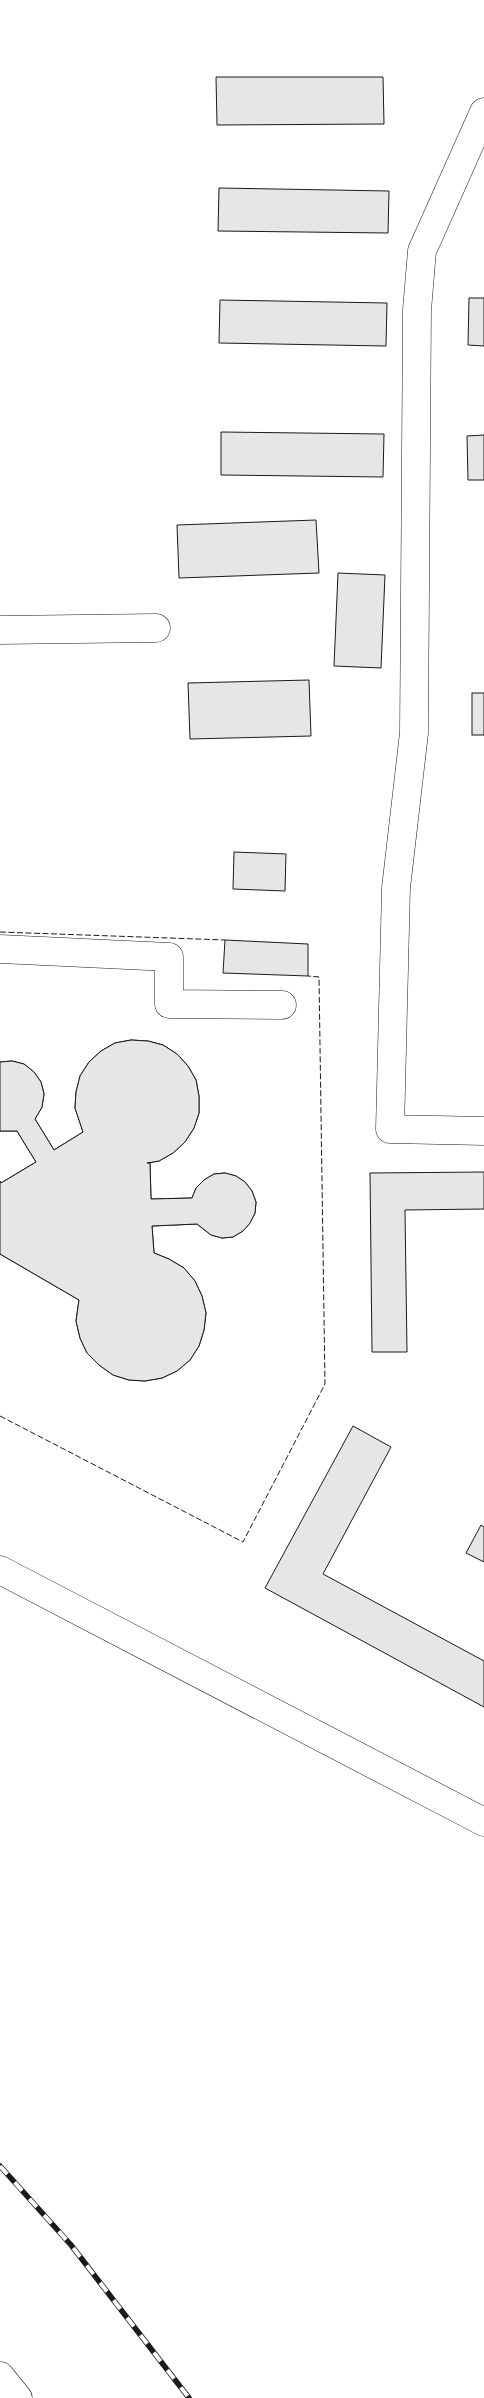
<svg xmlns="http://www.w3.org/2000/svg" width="484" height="2398" font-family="'Nunito Sans',sans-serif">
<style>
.building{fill:#e6e6e6;stroke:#1a1a1a;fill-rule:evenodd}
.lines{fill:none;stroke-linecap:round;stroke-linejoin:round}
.minor-casing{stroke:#1a1a1a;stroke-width:29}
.highway-casing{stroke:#1a1a1a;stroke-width:29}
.minor{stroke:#fff;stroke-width:28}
.highway{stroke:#fff;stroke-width:28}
.rail-casing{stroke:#1a1a1a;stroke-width:5.5}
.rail{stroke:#fff;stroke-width:4;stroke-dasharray:11;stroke-linecap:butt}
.fence{stroke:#1a1a1a;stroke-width:1;stroke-dasharray:6 2.5;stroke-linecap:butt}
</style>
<rect width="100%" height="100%" fill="#fff"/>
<!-- building -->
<g class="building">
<polygon points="216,77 383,77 384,124 217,125"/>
<polygon points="219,188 389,191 388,233 218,231"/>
<polygon points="469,298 484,298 484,346 468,345"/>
<polygon points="220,300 387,303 386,346 219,343"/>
<polygon points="221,432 384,434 383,477 221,475"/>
<polygon points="484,435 484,480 468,480 467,436"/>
<polygon points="316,520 319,573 179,578 177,525"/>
<polygon points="338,573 385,575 381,668 334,666"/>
<polygon points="309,680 311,736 190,739 188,683"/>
<rect x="472" y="693" width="12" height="42"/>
<polygon points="234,852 286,854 285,891 233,889"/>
<polygon points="225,940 308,944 308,976 223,973"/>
<path d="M131,1040l17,1 15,4 14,9 11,12 8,14 3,16v17l-5,15 -9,14 -12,11 -14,8 -12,2h3l1,36 41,-1 4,-10 8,-8 10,-6 11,-1 11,3 9,6 7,9 4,11 -1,11 -5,10 -7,8 -10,6 -11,1 -11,-3 -14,-11 -45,2 2,27 15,6 15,9 11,13 7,15 4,17 -2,17 -5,16 -9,14 -13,11 -15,7 -17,3 -16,-1 -16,-5 -14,-10 -12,-12 -7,-15 -4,-17 3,-21 -79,-46v-73l1,2 35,-21 -19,-31h-17v-69l12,-1 12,3 10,8 7,10 3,12 -2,13 -7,12 19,31 29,-18 -8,-24 1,-16 4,-16 9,-14 12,-11 14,-8zM97,1149l15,10 21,5 4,88 -17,4 -15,7 -18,19 -79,-47 3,-13 -1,-19z"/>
<polygon points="131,1040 148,1041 163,1045 177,1054 188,1066 196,1080 199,1096 199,1113 194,1128 185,1142 173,1153 159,1161 147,1163 150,1163 151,1199 192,1198 196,1188 204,1180 214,1174 225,1173 236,1176 245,1182 252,1191 256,1202 255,1213 250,1223 243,1231 233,1237 222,1238 211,1235 197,1224 152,1226 154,1253 169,1259 184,1268 195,1281 202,1296 206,1313 204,1330 199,1346 190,1360 177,1371 162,1378 145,1381 129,1380 113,1375 99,1365 87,1353 80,1338 76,1321 79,1300 0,1254 0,1181 1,1183 36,1162 17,1131 0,1131 0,1062 12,1061 24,1064 34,1072 41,1082 44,1094 42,1107 35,1119 54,1150 83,1132 75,1108 76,1092 80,1076 89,1062 101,1051 115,1043"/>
<polygon points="484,1172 484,1209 405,1210 407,1352 372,1352 370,1173"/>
<polygon points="353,1426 391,1447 323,1574 484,1661 484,1707 265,1588"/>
<polygon points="481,1525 484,1527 484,1562 466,1553"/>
</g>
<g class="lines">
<!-- minor casing -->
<g class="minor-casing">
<g id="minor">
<polyline points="484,112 422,251 417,310 414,733 396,888 390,1129 484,1131"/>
<polyline points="0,630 156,628"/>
<polyline points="0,949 169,957 169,1004 282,1005"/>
<polyline points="0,2376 18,2398"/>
</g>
</g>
<!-- highway casing -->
<g class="highway-casing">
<polyline id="highway" points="0,1570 484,1822"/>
</g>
<!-- minor -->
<use href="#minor" class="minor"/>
<!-- highway -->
<use href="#highway" class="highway"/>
<!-- rail casing -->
<g class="rail-casing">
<polyline id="rail" points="0,2166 71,2245 189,2398"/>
</g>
<!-- rail -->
<use href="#rail" class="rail"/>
<!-- fence -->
<g class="fence">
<polyline points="0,932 225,940"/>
<polyline points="0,1416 243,1542 325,1384 319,977 308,976"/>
</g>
</g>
</svg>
